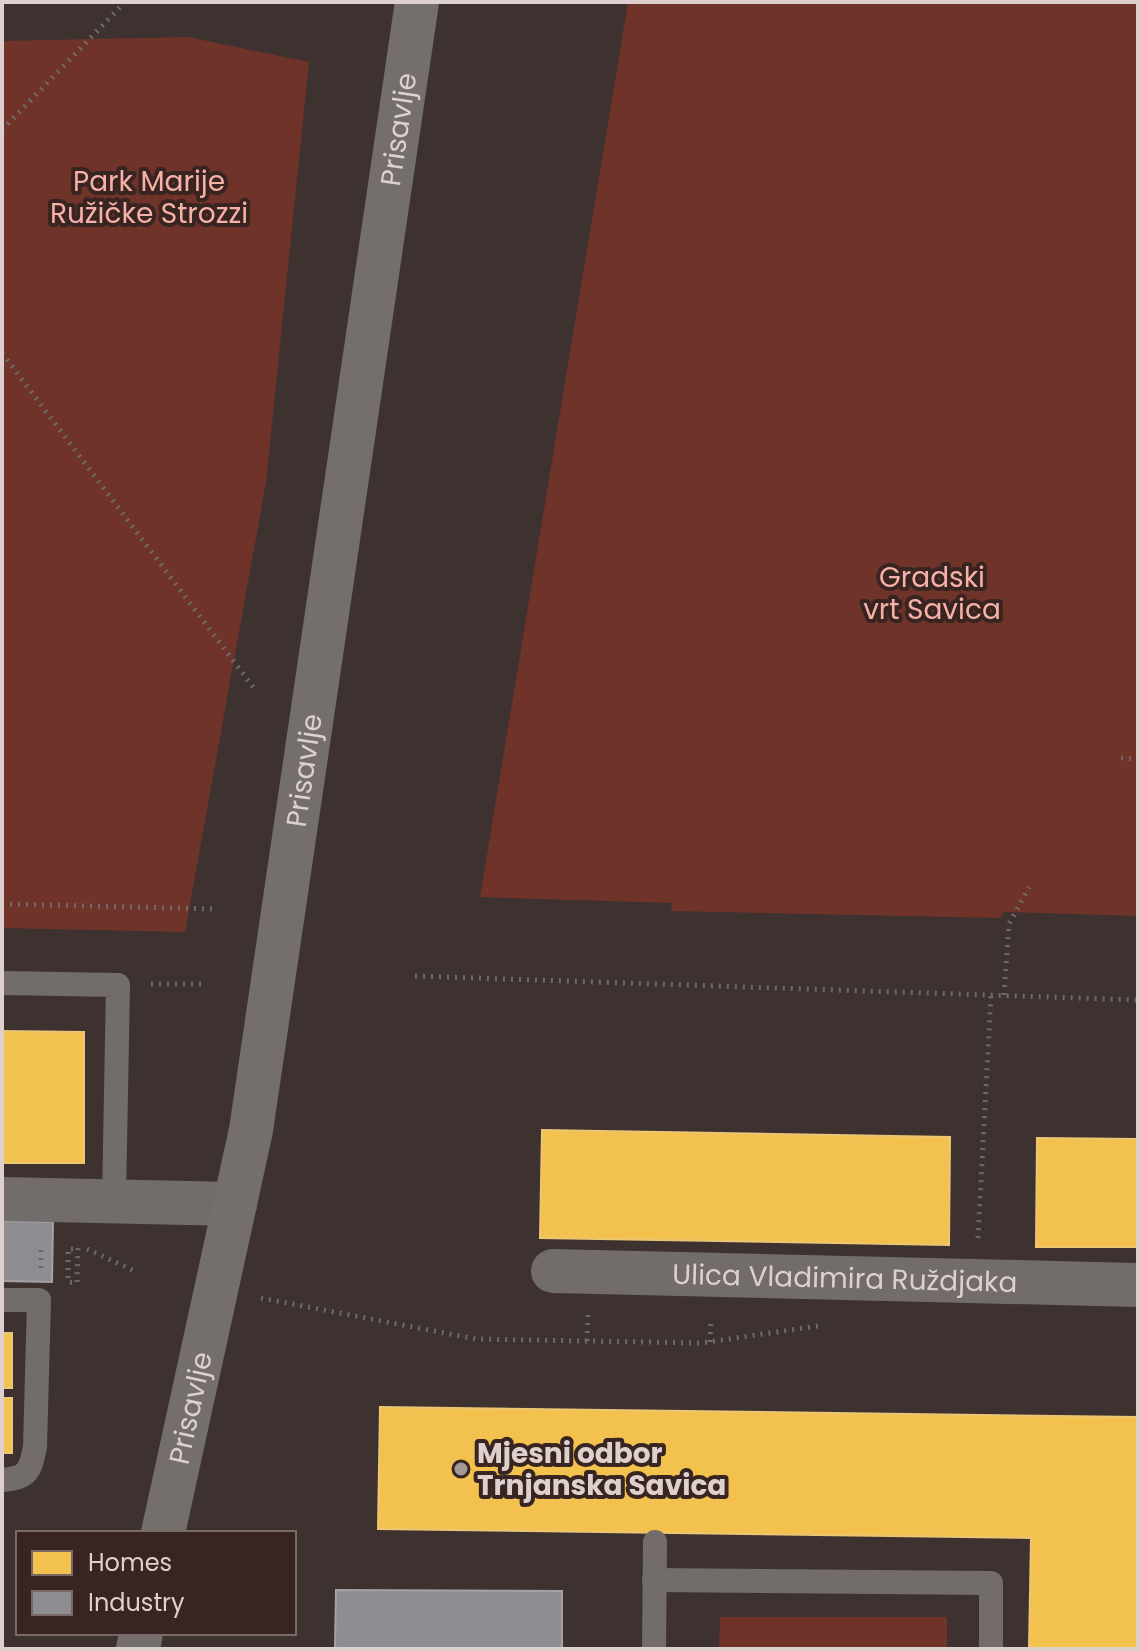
<svg xmlns="http://www.w3.org/2000/svg" width="1140" height="1651" font-family="Poppins,sans-serif">
<style>
.green{fill:#6f332a}
.homes{fill:#f2c14e;stroke:#ecc674;stroke-width:2}
.industry{fill:#8d8d92;stroke:#a5a1a4;stroke-width:2}
.lines{fill:none;stroke-linecap:round;stroke-linejoin:round}
.path{stroke:#706968;stroke-width:5;stroke-dasharray:2 6;stroke-linecap:butt}
.lane{stroke:#726c6b;stroke-width:24}
.street{stroke:#726c6b;stroke-width:44}
.secondary{stroke:#746e6c;stroke-width:44}
.poi-dot{fill:#a59997;stroke:#382522;stroke-width:3}
.labels{text-anchor:middle;stroke-width:8;stroke-linejoin:round;paint-order:stroke}
.street-label{font-size:28px;fill:#ddd0ce;stroke:#382522}
.park-label{font-size:28px;fill:#f7b0a5;stroke:#382522}
.poi-label{font-size:28px;font-weight:bold;fill:#ddd0ce;stroke:#382522;text-anchor:start}
</style>
<rect width="100%" height="100%" fill="#3d3230"/>
<!-- green -->
<g class="green">
<polygon points="628,2 1138,2 1138,916 1004,912 1000,918 671,911 672,903 480,897"/>
<polygon points="188,37 309,62 266,482 185,932 2,928 2,41"/>
<polygon points="720,1617 947,1617 947,1649 719,1649"/>
</g>
<!-- homes -->
<g class="homes">
<polygon points="2,1031 84,1032 84,1163 2,1163"/>
<polygon points="542,1130 950,1137 949,1245 540,1238"/>
<polygon points="1037,1138 1138,1139 1138,1247 1036,1247"/>
<rect x="2" y="1333" width="10" height="55"/>
<rect x="2" y="1398" width="10" height="55"/>
<polygon points="380,1407 1138,1417 1138,1649 1029,1649 1031,1538 378,1529"/>
</g>
<!-- industry -->
<g class="industry">
<polygon points="2,1221 53,1222 52,1282 2,1281"/>
<polygon points="336,1590 562,1591 562,1649 335,1649"/>
</g>
<g class="lines">
<!-- path -->
<g class="path">
<polyline points="2,130 125,2"/>
<polyline points="2,353 253,687"/>
<polyline points="1121,758 1138,759"/>
<polyline points="2,904 216,909"/>
<polyline points="415,976 1138,1000"/>
<polyline points="151,984 202,984"/>
<polyline points="1004,995 1009,924 1029,887"/>
<polyline points="978,1238 991,995"/>
<polyline points="73,1249 68,1249 68,1282 77,1283 78,1246 75,1246"/>
<polyline points="87,1249 137,1272"/>
<polyline points="41,1268 41,1246"/>
<polyline points="261,1298 476,1339 701,1343 818,1326"/>
<polyline points="587,1341 588,1315"/>
<polyline points="710,1342 711,1319"/>
</g>
<!-- lane -->
<g class="lane">
<polyline points="2,983 118,985 114,1201"/>
<path d="M2,1300h37l-4,147c-5,24 -7,31 -33,33"/>
<polyline points="654,1580 991,1583 991,1649"/>
<polyline points="654,1649 655,1542"/>
</g>
<!-- street -->
<g class="street">
<polyline points="2,1199 235,1204"/>
<path id="s1" d="M553,1271l585,14"/>
</g>
<!-- secondary -->
<g class="secondary">
<path id="s2" d="M163,1533l88,-403 166,-1128"/>
<polyline points="138,1649 141,1633"/>
</g>
</g>
<!-- markers -->
<circle class="poi-dot" cx="461" cy="1469" r="8"/>
<g class="labels">
<!-- street labels -->
<g class="street-label">
<text dy="10" stroke="none"><textPath href="#s2" startOffset="1424">Prisavlje</textPath></text>
<text dy="10" stroke="none"><textPath href="#s2" startOffset="776">Prisavlje</textPath></text>
<text dy="10" stroke="none"><textPath href="#s1" startOffset="292">Ulica Vladimira Ruždjaka</textPath></text>
<text dy="10" stroke="none"><textPath href="#s2" startOffset="128">Prisavlje</textPath></text>
</g>
<!-- park labels -->
<g class="park-label">
<text x="149" y="191">Park Marije<tspan x="149" dy="32">Ružičke Strozzi</tspan></text>
<text x="932" y="587">Gradski<tspan x="932" dy="32">vrt Savica</tspan></text>
</g>
<!-- poi labels -->
<g class="poi-label">
<text x="477" y="1463">Mjesni odbor<tspan x="477" dy="32">Trnjanska Savica</tspan></text>
</g>
</g>
<!-- border -->
<rect width="1140" height="1651" fill="none" stroke="#ddd0ce" stroke-width="8"/>
<!-- legend -->
<rect x="16" y="1531" width="280" height="104" fill="#382522" stroke="#7a6967" stroke-width="2"/>
<rect x="32" y="1551" width="40" height="24" fill="#f2c14e" stroke="#7a6967" stroke-width="2"/>
<text x="88" y="1571" font-size="24" fill="#ddd0ce">Homes</text>
<rect x="32" y="1591" width="40" height="24" fill="#8d8d92" stroke="#7a6967" stroke-width="2"/>
<text x="88" y="1611" font-size="24" fill="#ddd0ce">Industry</text>
</svg>
